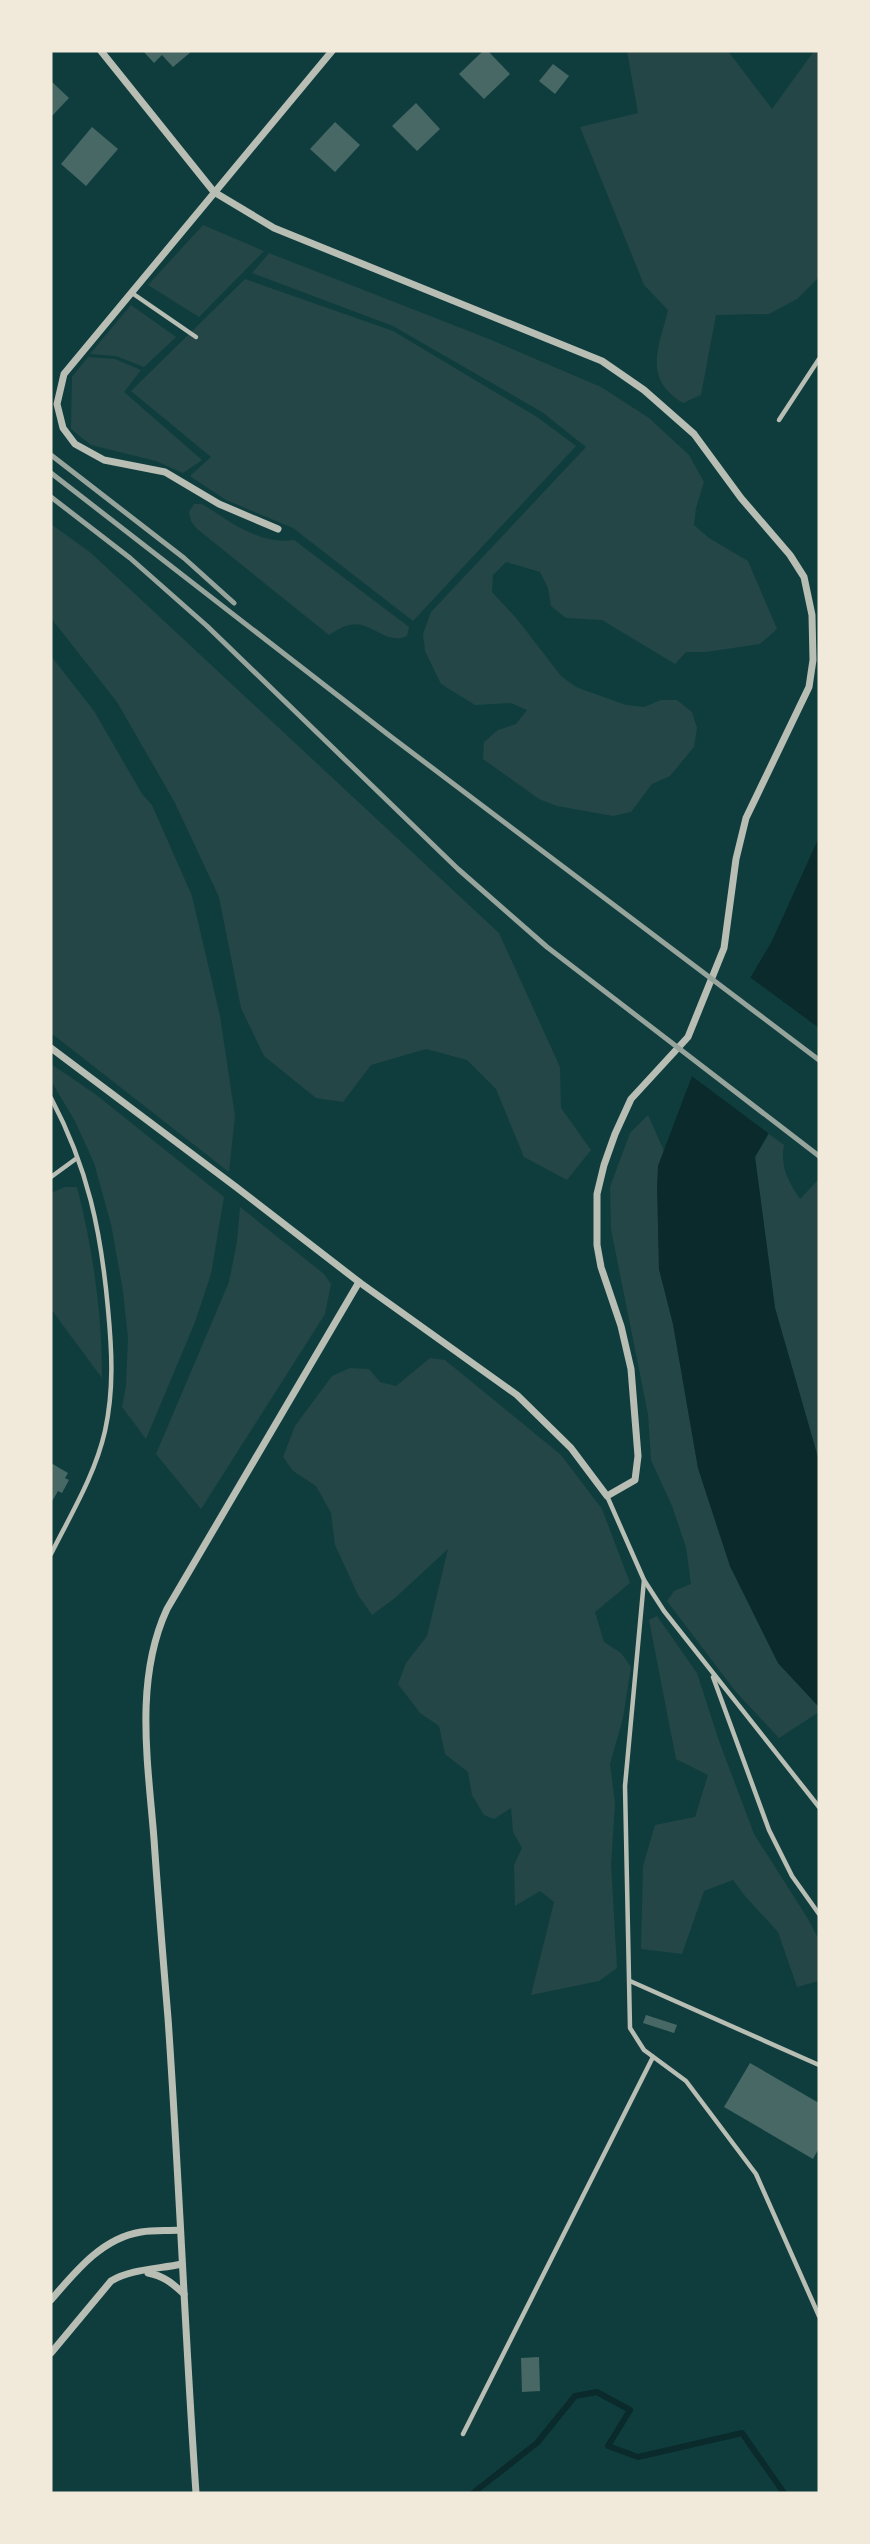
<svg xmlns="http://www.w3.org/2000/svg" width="870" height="2544" font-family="Merriweather,serif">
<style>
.green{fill:#244646}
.water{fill:#0a2a2b}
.pier{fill:#0f3d3e}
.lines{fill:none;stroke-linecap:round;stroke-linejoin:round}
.stream{stroke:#0a2a2b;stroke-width:6}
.building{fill:#486865}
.service{stroke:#b8beb3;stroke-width:4.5}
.minor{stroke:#b8beb3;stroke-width:7}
.rail{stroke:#97a49c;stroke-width:5}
</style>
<rect width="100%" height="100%" fill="#0f3d3e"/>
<!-- green -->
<g class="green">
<path d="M627,51h101l44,58 42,-58h5v226l-22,22 -28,15 -53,1 -15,80 -18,8c-41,-25 -24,-55 -15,-93l-24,-25 -64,-158 58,-14z"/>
<polygon points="203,225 264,251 199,317 148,285"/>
<polygon points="269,253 489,339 601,387 649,418 689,455 704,482 696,508 694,525 709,538 748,561 777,629 760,644 706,652 686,652 675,664 602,620 566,618 551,606 548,588 540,572 506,562 493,575 492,592 517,619 561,676 576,687 626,705 644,707 661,700 677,700 692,712 697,728 694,747 670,776 652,784 631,812 613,816 557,806 539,799 483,759 484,742 498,730 516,724 527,710 511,703 475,705 441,684 425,651 423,634 431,612 586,447 542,412 393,326 252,273"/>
<polygon points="245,279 393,331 537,417 576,446 413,621 293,528 226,500 190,476 211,457 131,391"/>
<polygon points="131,305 176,337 144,367 116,356 90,354"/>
<polygon points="88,357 115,359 141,370 124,392 202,460 183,473 156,461 91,445 71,429 72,377"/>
<path d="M194,504h8c29,18 57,41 92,36l115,87 -2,9c-22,10 -35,-16 -58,-11 -7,2 -14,6 -20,10l-133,-107 -5,-7 -2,-9z"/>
<polygon points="51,524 91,553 499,933 560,1067 561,1108 591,1150 567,1180 524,1157 496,1089 467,1060 426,1049 371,1065 343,1102 316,1098 264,1056 241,1008 219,897 174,801 117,702 51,618"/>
<polygon points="51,656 94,711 142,794 152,805 192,896 220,1016 235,1116 229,1172 51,1033"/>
<polygon points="51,1064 95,1094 224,1197 211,1274 195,1322 146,1439 122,1407 126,1386 128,1338 123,1291 111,1224 94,1163 75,1121 51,1081"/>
<polygon points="648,1115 664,1151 658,1166 659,1269 673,1324 698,1468 730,1566 778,1663 819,1707 819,1712 779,1738 736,1692 667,1601 674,1591 691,1584 686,1547 672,1506 651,1460 648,1414 611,1229 610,1187 630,1133"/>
<path d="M769,1134l15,11c-4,22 4,36 16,54l19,-20v282l-44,-153 -20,-151z"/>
<path d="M65,1187h12c16,63 25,126 25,191l-51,-69v-116z"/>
<polygon points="240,1207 324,1274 331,1284 325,1314 201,1509 156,1454 229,1282 237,1242"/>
<polygon points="430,1358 445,1360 561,1455 602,1509 630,1583 595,1612 604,1642 621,1653 631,1667 623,1718 610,1764 615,1804 611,1864 617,1968 599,1981 531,1995 554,1902 540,1891 515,1906 514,1865 522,1848 513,1832 511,1808 494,1819 484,1815 472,1795 468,1772 445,1754 439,1726 420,1713 398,1684 406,1663 427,1636 448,1549 395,1598 372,1615 358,1595 335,1545 331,1513 316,1486 293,1471 283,1457 295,1426 332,1376 350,1368 369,1369 380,1382 396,1386"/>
<polygon points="657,1616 697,1673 719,1741 754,1834 808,1919 819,1940 819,1981 797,1987 778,1932 745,1896 733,1880 704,1891 682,1954 641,1949 643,1866 655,1825 695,1817 708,1775 676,1759 649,1620"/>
</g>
<!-- water -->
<polygon class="water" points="819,837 819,1043 755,1157 775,1308 819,1461 819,1707 778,1663 730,1566 698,1468 673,1324 659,1269 657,1187 658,1166 692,1076 772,941"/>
<!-- pier -->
<polygon class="pier" points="747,975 819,1028 819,1050 772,1136 689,1074"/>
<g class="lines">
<!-- stream -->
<polyline class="stream" points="473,2493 537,2443 575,2396 597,2392 630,2410 608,2446 638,2457 742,2433 784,2493"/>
</g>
<!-- building -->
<g class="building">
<polygon points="143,51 192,51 173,67 162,55 154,63"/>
<polygon points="483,51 488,51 510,74 484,99 459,74"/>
<polygon points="553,64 569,76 555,94 539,81"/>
<polygon points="51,81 69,98 51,117"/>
<polygon points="416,103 440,129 417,151 392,126"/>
<polygon points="335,122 360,145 335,172 310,149"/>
<polygon points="92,127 118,149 86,186 61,164"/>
<polygon points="51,1463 68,1473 65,1478 69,1480 62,1493 58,1491 51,1503"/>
<polygon points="646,2015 677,2025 674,2033 643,2023"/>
<polygon points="750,2063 819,2103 819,2148 813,2159 724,2107"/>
<polygon points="539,2357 540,2391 522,2392 521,2358"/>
</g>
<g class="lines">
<!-- service -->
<g class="service">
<polyline points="132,293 196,337"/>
<polyline points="779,420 819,359"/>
<path d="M51,1098c37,70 50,133 57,211 4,42 6,81 -3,122 -10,44 -34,83 -54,123"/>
<polyline points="51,1177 77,1158"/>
<polyline points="607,1496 644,1580 664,1611 819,1807"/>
<polyline points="644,1580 625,1786 630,2028 644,2050 686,2081 756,2174 819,2316"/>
<polyline points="713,1677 769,1830 792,1876 819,1914"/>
<polyline points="630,1981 819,2065"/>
<polyline points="463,2434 653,2057"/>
</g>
<!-- minor -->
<g class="minor">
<polyline points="278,529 219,504 165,472 104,460 75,444 63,428 57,404 64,374 332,51"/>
<polyline points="51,1048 236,1187 359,1282 517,1395 571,1448 607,1496 635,1480 638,1456 631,1369 621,1326 601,1267 597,1245 597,1194 604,1165 615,1134 631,1099 688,1037 724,948 736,859 746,818 809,687 813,660 812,615 804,577 790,555 741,498 694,434 644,390 602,361 274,228 214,192 101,51"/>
<path d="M148,2273c16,3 24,10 36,21"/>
<path d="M51,2300c24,-28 51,-62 90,-68 13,-2 26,-1 39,-2"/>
<path d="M51,2353l60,-72c19,-12 48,-12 71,-17"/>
<path d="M196,2493c-11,-158 -17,-317 -28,-475 -5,-60 -10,-120 -14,-179 -6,-76 -20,-159 13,-230l192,-327"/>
</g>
<!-- rail -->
<g class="rail">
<polyline points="51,455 184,558 234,603"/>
<polyline points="51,473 390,736 819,1060"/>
<polyline points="51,497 130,558 207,626 458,869 547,947 819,1156"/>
</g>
</g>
<!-- border -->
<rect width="870" height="2544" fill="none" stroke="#f1e9da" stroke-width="105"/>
</svg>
